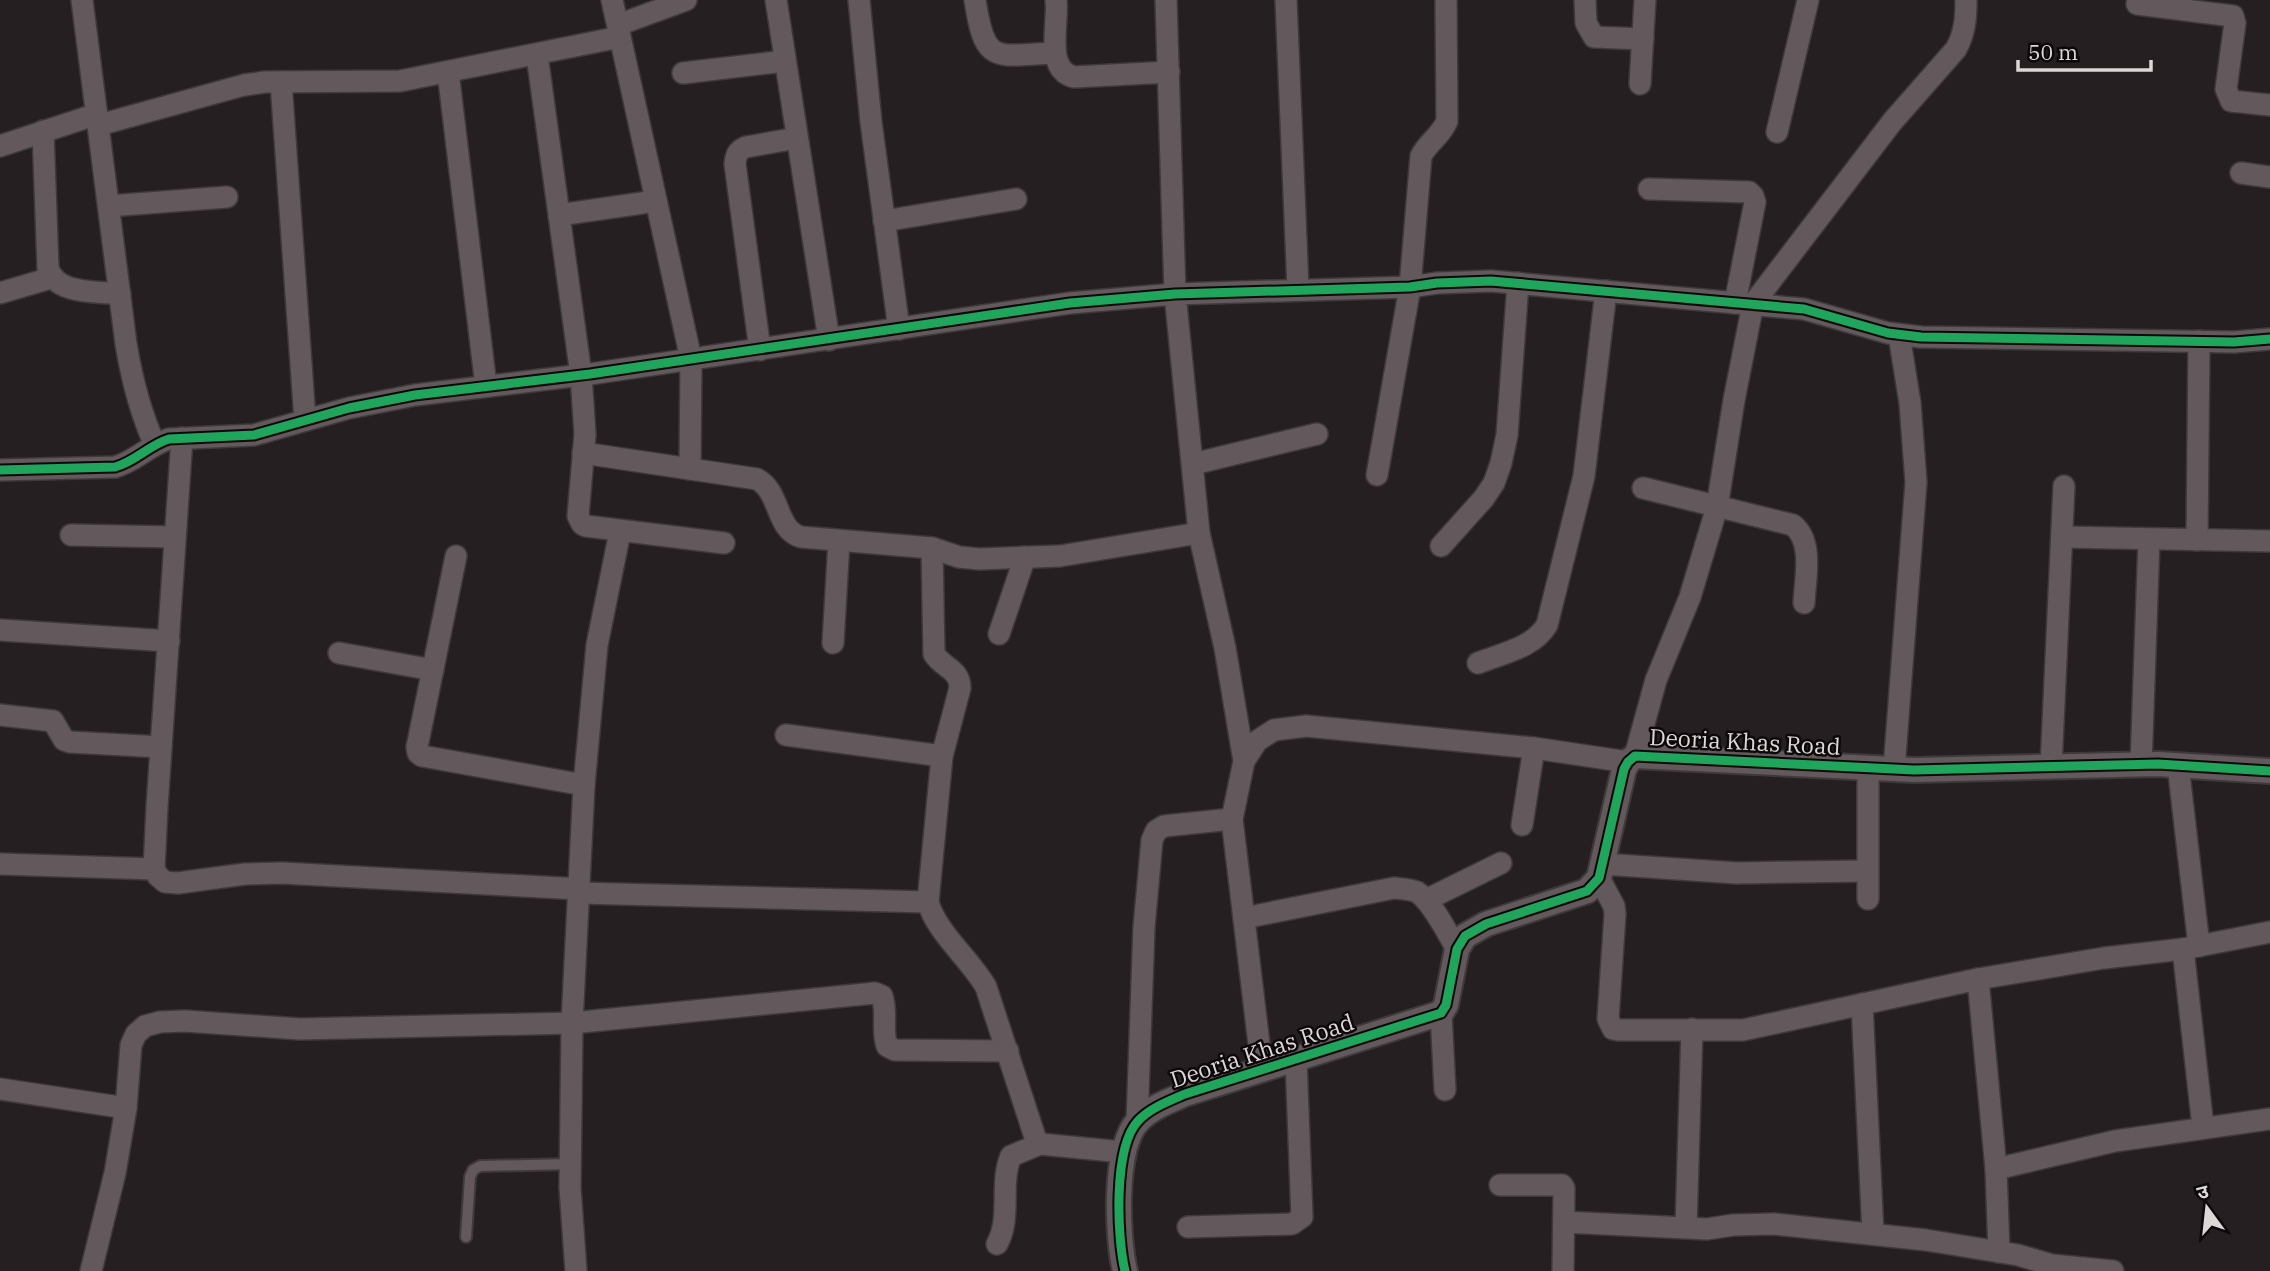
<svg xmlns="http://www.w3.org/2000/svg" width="2270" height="1271" font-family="'IBM Plex Serif','Noto Sans Devanagari',serif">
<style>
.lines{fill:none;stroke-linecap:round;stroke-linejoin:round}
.service-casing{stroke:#3e3a3b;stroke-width:14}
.minor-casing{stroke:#3e3a3b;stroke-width:24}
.tertiary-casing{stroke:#3e3a3b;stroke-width:28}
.service{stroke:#63585b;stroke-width:10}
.minor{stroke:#63585b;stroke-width:21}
.tertiary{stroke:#63585b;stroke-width:24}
.cycleway-casing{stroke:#0d090a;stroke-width:13}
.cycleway{stroke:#20a55d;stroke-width:9}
.labels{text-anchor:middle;stroke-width:5;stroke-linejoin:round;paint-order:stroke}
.street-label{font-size:23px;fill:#ded7d8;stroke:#0d090a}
</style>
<rect width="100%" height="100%" fill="#251f21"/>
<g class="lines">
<!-- service casing -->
<g class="service-casing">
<polyline id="service" points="466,1237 470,1177 473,1170 480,1166 571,1164"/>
</g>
<!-- minor casing -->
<g class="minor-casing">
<g id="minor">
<path d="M82,0l44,344c6,36 14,68 29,101"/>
<polyline points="612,0 691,359 690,469"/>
<polyline points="776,0 829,340"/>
<polyline points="859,0 871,122 899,329"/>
<path d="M975,0c10,67 21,55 80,53"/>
<path d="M1056,0c3,24 -12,69 18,77l95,-5"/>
<polyline points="1166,0 1175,294 1199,533 1225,648 1244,761"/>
<polyline points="1286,0 1298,289"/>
<polyline points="1585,0 1586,23 1594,37 1643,39"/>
<polyline points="2137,4 2233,16 2235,23 2226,89 2231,101 2270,105"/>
<polyline points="618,25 686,0"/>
<polyline points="537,55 581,375 585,434 578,516 582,524 586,526 724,543"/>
<polyline points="448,72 486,386"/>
<polyline points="683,73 785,61"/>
<polyline points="281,82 305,420"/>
<polyline points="1640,84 1645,0"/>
<polyline points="99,125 244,85 265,82 400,81 620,37"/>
<path d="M43,131l5,137c8,27 48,23 72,26"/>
<polyline points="1777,132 1808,0"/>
<polyline points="0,146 97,114"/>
<polyline points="2241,173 2270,177"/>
<polyline points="1649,189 1749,192 1753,196 1755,202 1735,303"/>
<polyline points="109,206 227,197"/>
<polyline points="559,215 656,201"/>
<polyline points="884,221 1016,199"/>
<polyline points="0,293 51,278"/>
<path d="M760,350l-25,-186c1,-9 2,-13 11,-17l51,-9"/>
<polyline points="182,438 157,807 154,869 158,876 165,882 178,883 245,874 282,873 580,889"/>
<path d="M583,453l174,26c24,13 18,50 44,58l131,11 27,9 20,2 81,-3 139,-23"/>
<polyline points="1193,464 1317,434"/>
<path d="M0,470l115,-3c20,-5 34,-22 54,-28l85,-4 95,-27 66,-13 175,-21 480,-71 105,-9 235,-7 27,-4 54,-2 313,28 84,24 33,4 313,5 36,-3"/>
<path d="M1377,475l33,-188 11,-131c7,-14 20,-20 26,-35l-1,-121"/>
<path d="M1643,488l150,37c21,17 12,54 11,78"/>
<polyline points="71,535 175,537"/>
<polyline points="2062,537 2270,541"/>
<polyline points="2197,540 2199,341"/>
<polyline points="1441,546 1484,498 1494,483 1501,463 1507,435 1518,283"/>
<path d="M932,548l2,106c9,14 26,15 26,34l-18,68 -14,146c8,30 42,57 58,85l49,150 5,7"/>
<polyline points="456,556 417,747 418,753 422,756 584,785"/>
<polyline points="0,630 169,641"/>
<polyline points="999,634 1025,557"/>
<polyline points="833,643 839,541"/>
<polyline points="339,653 433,670"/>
<path d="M1478,663c25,-10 55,-15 69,-38l37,-149 22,-185"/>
<polyline points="0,715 53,721 64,740 70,742 161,747"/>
<polyline points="786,735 942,756"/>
<path d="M1635,756l21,-76 34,-83 27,-90 17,-107 19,-96 139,-182 64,-73c9,-16 10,-31 10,-49"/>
<polyline points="2141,765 2149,540"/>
<polyline points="2178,765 2199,946"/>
<polyline points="2051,767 2064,486"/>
<polyline points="1894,769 1916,482 1910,403 1899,335"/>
<polyline points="1522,825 1534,748"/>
<polyline points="0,864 154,869"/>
<polyline points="1603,864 1737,873 1867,871"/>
<polyline points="1599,878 1614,906 1615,914 1608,1019 1613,1029 1618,1030 1743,1030 1978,979 2104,958 2183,949 2270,932"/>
<polyline points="579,893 928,902"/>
<polyline points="1868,899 1868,767"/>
<polyline points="1426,900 1501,863"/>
<path d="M1244,918l150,-30c8,1 16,1 23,4 15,9 30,41 40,57"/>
<polyline points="2183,949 2203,1127"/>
<polyline points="1978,979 1996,1169 1999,1252"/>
<polyline points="1862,1004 1873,1233"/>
<polyline points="1441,1013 1445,1090"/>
<polyline points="1262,1069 1232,819 1244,761 1257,741 1274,730 1306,726 1534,748 1628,762"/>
<polyline points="0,1089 126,1108"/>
<polyline points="1137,1122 1144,927 1152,840 1156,831 1164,826 1232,819"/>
<polyline points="1996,1169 2115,1141 2270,1119"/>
<polyline points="1500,1185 1562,1185 1564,1188 1563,1271"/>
<polyline points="1564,1222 1707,1229 1733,1225 1774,1224 1926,1240 2018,1255 2052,1265 2113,1271"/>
<polyline points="1188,1227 1292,1224 1302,1217 1296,1059"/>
<polyline points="1686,1227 1692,1029"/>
<path d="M997,1244c15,-27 2,-60 14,-88l29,-12 83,8"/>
<path d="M91,1271l24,-98 11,-65 5,-63 5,-11 9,-8 15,-4 25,-1 115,8 272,-6 303,-30 7,3c6,17 -1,34 5,50l8,4 113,1"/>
<polyline points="576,1271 570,1188 572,1023 584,785 597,645 620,532"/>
</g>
</g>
<!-- tertiary casing -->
<g class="tertiary-casing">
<path id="tertiary" d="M1125,1271c-8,-34 -12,-123 13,-150 12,-13 31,-20 47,-27l256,-81 5,-8 11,-56 8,-13 21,-12 101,-33 12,-13 25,-109 4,-7 7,-6 279,14 244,-6 112,7"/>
</g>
<!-- service -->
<use href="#service" class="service"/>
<!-- minor -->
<use href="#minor" class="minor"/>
<!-- tertiary -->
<use href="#tertiary" class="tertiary"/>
<!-- cycleway casing -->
<g class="cycleway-casing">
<g id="cycleway">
<path d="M0,470l115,-3c20,-5 34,-22 54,-28l85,-4 95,-27 66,-13 175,-21 480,-71 105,-9 235,-7 27,-4 54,-2 313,28 84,24 33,4 313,5 36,-3"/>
<path d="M1125,1271c-8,-34 -12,-123 13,-150 12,-13 31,-20 47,-27l256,-81 5,-8 11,-56 8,-13 21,-12 101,-33 12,-13 25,-109 4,-7 7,-6 279,14 244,-6 112,7"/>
</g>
</g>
<!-- cycleway -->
<use href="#cycleway" class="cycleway"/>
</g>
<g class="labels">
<!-- street labels -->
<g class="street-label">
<text transform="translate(1745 742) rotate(3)" y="8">Deoria Khas Road</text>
<text transform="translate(1262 1051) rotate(-18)" y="8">Deoria Khas Road</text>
</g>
</g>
<!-- north arrow -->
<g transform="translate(2207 1208) rotate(345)" stroke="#0d090a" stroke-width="5" paint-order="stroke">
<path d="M0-5L12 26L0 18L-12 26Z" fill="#ded7d8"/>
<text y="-10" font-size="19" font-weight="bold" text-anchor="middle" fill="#ded7d8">उ</text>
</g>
<!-- scale -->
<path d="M2018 60v10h133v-10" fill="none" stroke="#ded7d8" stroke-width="3.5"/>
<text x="2028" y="60" font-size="21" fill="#ded7d8" stroke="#0d090a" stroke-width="5" paint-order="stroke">50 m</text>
</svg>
